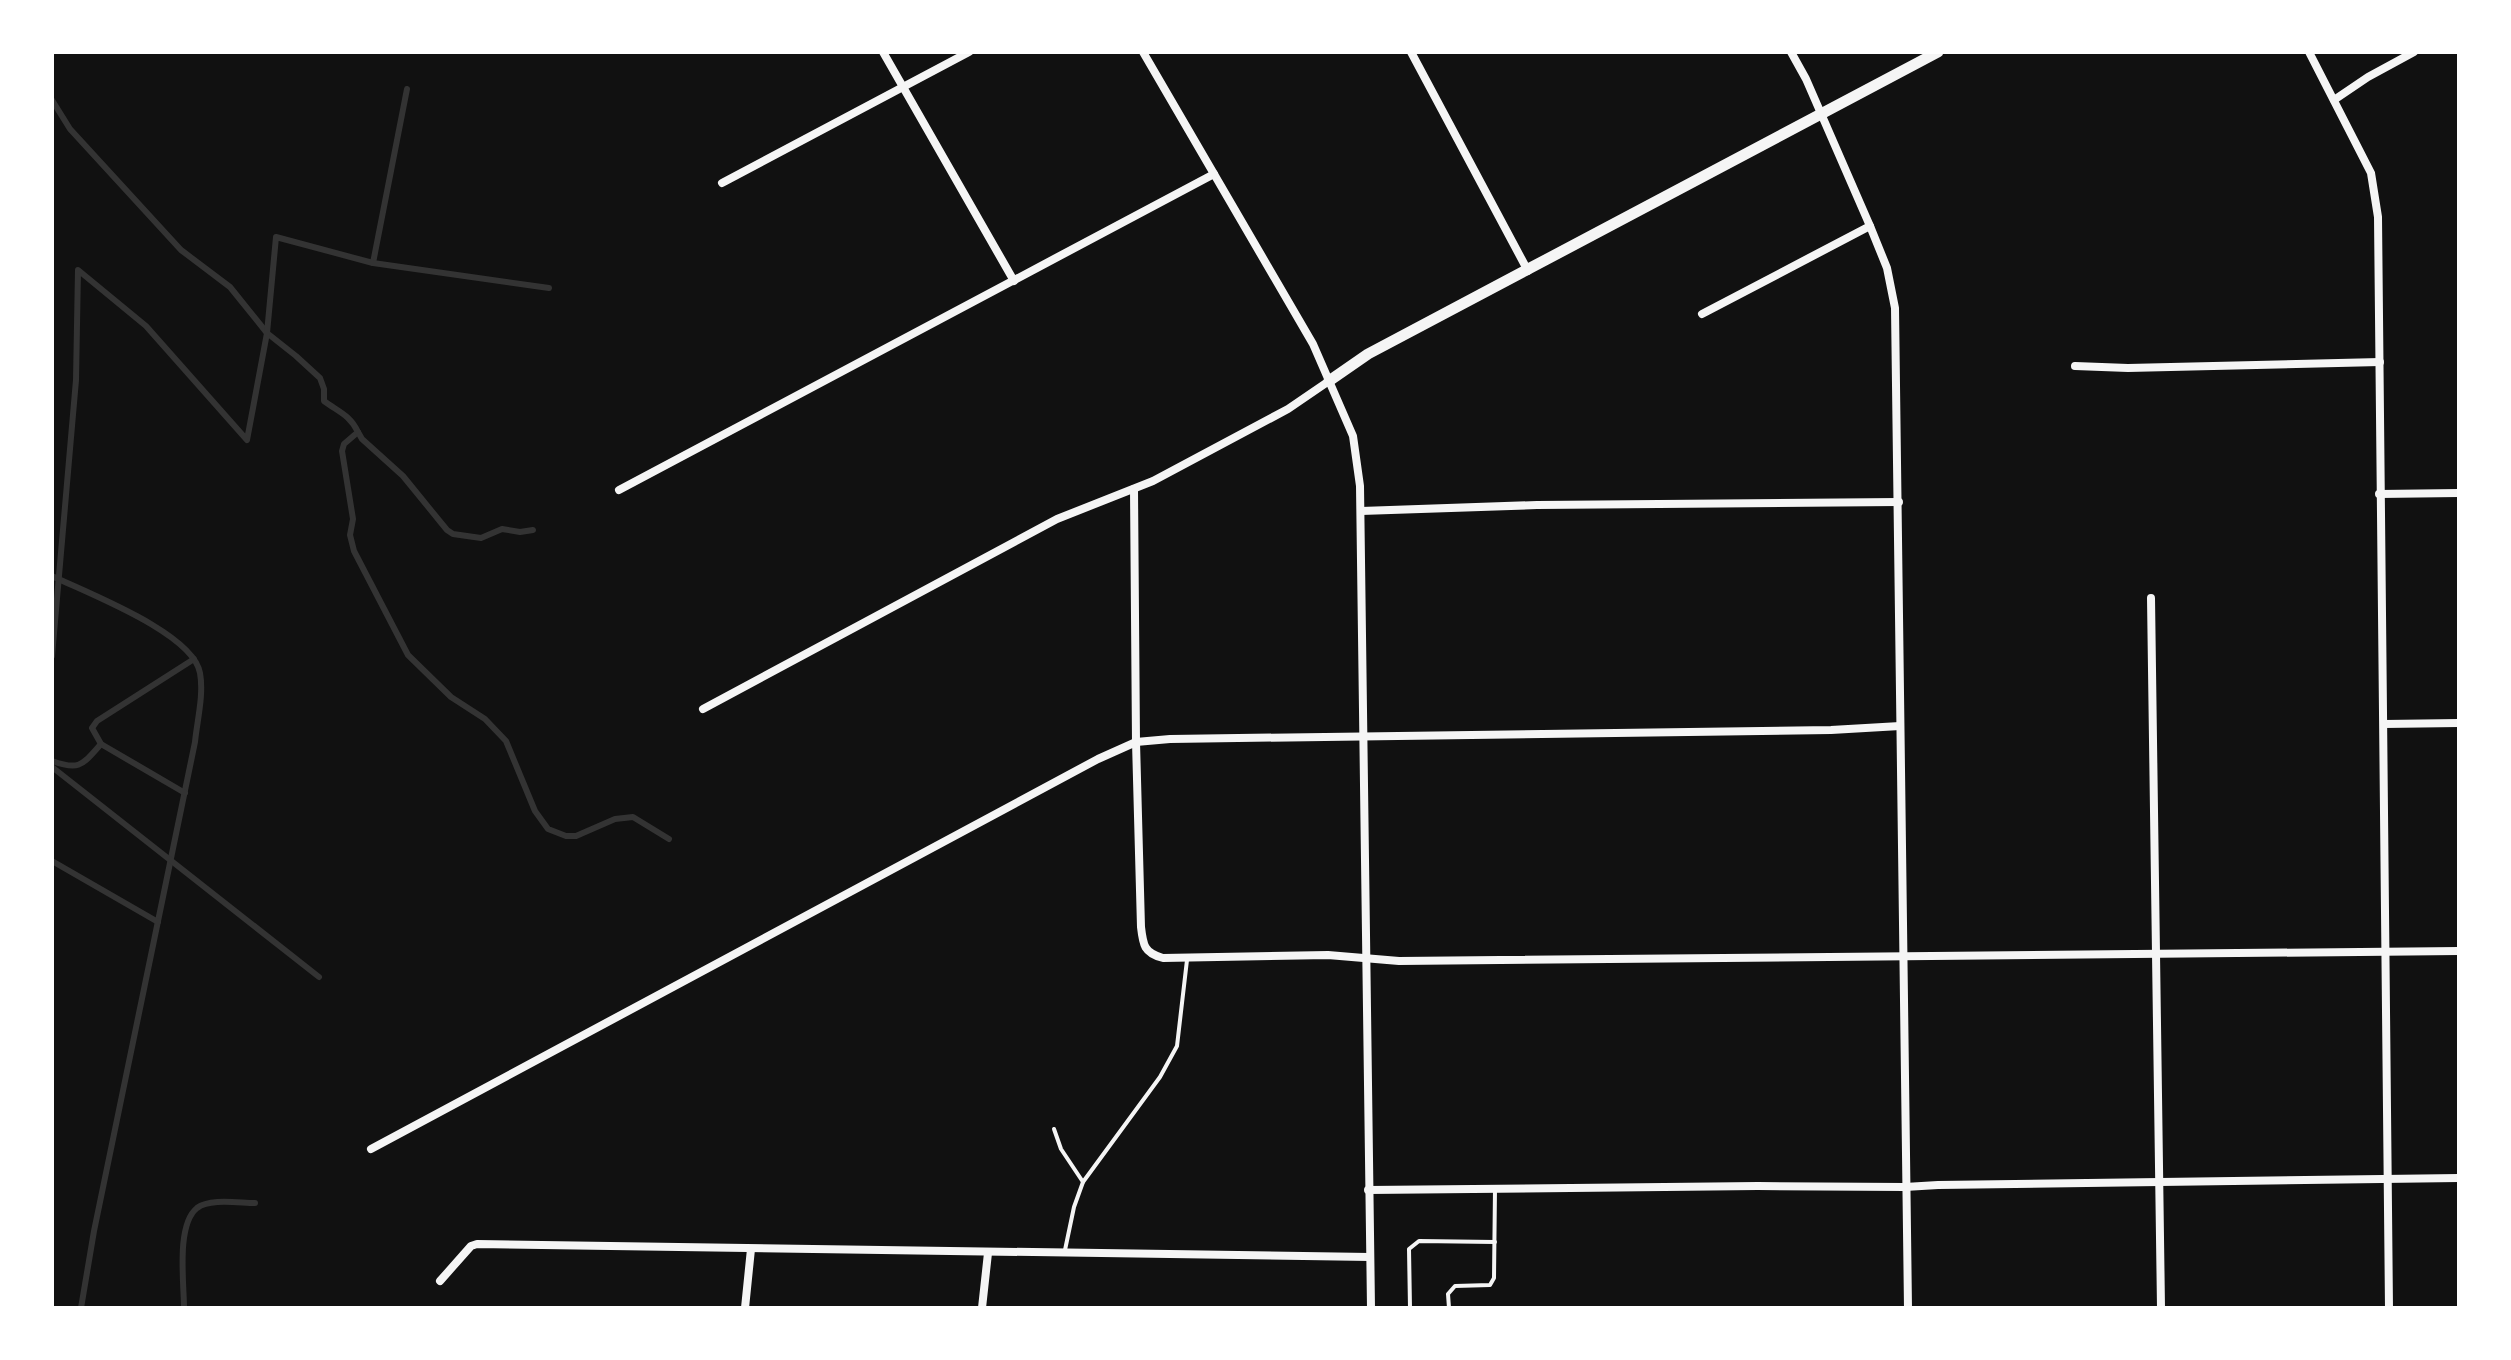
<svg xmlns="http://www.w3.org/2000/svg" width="2511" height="1360" font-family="'Fira Sans Condensed',sans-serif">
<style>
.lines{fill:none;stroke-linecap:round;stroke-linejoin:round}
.stream{stroke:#333;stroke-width:6}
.path{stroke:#f5f5f5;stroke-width:4}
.service{stroke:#f5f5f5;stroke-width:4}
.minor{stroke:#f5f5f5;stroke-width:8}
.tertiary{stroke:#f5f5f5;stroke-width:11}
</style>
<rect width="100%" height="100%" fill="#111"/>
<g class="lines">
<!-- stream -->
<g class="stream">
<path d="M52,100l18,29 111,121 49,37 37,46 29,23 24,22 4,11v12c15,11 26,14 34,31l-14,12 -2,7 11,68 -3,16 4,16 54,104 43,42 34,22 21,22 29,70 13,18 18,7h10l39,-17 18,-2 36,22"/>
<polyline points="373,263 407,89"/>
<polyline points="358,432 362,439 403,476 447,530 453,534 481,538 502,529 520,532 533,530"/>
<path d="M52,576c35,17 141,57 148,97 4,22 -3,48 -5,69l-101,489 -13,77"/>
<polyline points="52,656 76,380 78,270 146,326 247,440 267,333 276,237 373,263 549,288"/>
<path d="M52,761c28,10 30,4 49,-17"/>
<polyline points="52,767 319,977"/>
<polyline points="185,793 101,744 92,728 97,721 194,659"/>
<polyline points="52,861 158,922"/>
<path d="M184,1308c0,-25 -8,-83 13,-100 13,-10 42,-5 58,-5"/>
</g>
<!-- path -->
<polyline class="path" points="52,53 54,52"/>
<!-- service -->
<g class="service">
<polyline points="1054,1129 1061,1149 1083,1182"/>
<polyline points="1065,1250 1074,1207 1083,1182 1160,1077 1177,1046 1187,960"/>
<polyline points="1410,1308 1409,1249 1419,1241 1495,1242"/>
<polyline points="1449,1308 1448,1294 1455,1286 1490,1285 1494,1278 1495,1189"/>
</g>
<!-- minor -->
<g class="minor">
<polyline points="883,52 1014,281"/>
<polyline points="1143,52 1313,344 1353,436 1360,486 1371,1308"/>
<polyline points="1411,52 1528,271"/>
<polyline points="1791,52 1806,79 1870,226 1887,268 1895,308 1908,1308"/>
<polyline points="2309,52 2371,173 2378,217 2389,1308"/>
<polyline points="2334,100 2368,77 2414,52"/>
<polyline points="722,183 969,52"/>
<polyline points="1702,314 1870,226"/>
<polyline points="2075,366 2128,368 2380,362"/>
<path d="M1134,489l2,253 5,185c2,18 3,26 22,31l165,-3 71,6 1060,-10"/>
<polyline points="619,490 1214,174"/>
<polyline points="2379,494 2459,493"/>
<polyline points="1361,511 1537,505 1899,502"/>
<polyline points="2151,598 2161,1308"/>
<polyline points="703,709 1057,519 1153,481 1288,409 1329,381"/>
<polyline points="2384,724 2459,723"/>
<polyline points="371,1149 1098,759 1136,742 1170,739 1831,730 1900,726"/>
<polyline points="1368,1190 1758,1186 1905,1187 1938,1185 2459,1178"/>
<polyline points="440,1281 471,1246 477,1244 1370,1257"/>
<polyline points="745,1308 751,1249"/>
<polyline points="982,1308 988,1253"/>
</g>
<!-- tertiary -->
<polyline class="tertiary" points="1329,381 1368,354 1938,52"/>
</g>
<!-- border -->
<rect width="2511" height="1360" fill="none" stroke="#ffffff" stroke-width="108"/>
</svg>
